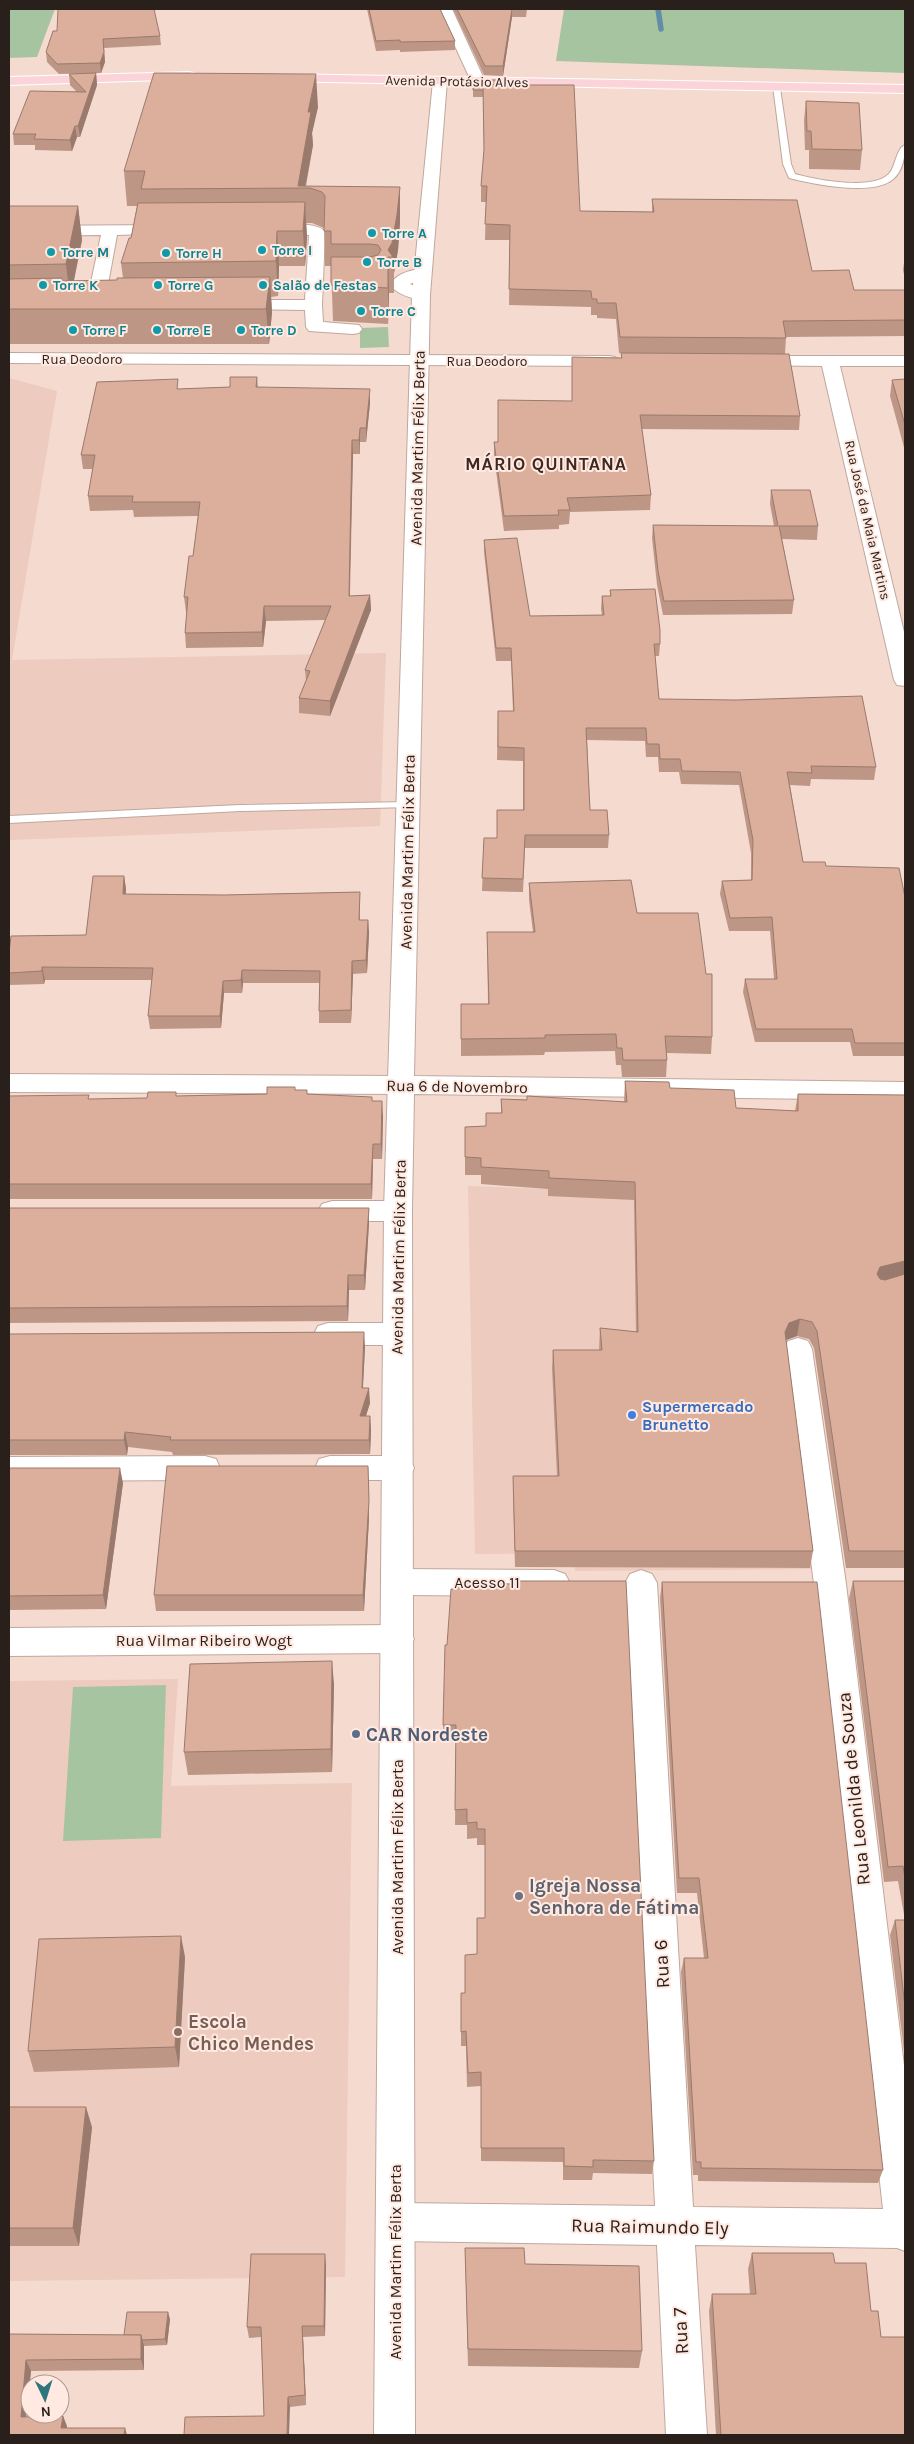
<svg xmlns="http://www.w3.org/2000/svg" width="914" height="2444" font-family="Karla,sans-serif">
<style>
.built{fill:#edcbbe}
.green{fill:#a7c4a1}
.lines{fill:none;stroke-linecap:round;stroke-linejoin:round}
.stream{stroke:#628da4;stroke-width:5.5}
.service-casing{stroke:#c0a79d;stroke-width:2}
.minor-casing{stroke:#c0a79d;stroke-width:2}
.tertiary-casing{stroke:#c0a79d;stroke-width:2}
.primary-casing{stroke:#fff;stroke-width:2}
.service{fill:#fff;fill-rule:evenodd}
.minor{fill:#fff;fill-rule:evenodd}
.tertiary{fill:#fff;fill-rule:evenodd}
.primary{fill:#fbd4da;fill-rule:evenodd}
.wall{fill:#bd9686}
.shaded-wall{fill:#9a7a6d}
.building{fill:#dcaf9c;stroke:#9a7a6d}
.culture-dot{fill:#0f9aa8;stroke:#ffe9e0;stroke-width:2}
.shop-dot{fill:#3f7fe0;stroke:#ffe9e0;stroke-width:2}
.service-dot{fill:#5c6f8a;stroke:#ffe9e0;stroke-width:2}
.worship-dot{fill:#6b7280;stroke:#ffe9e0;stroke-width:2}
.education-dot{fill:#8d6e63;stroke:#ffe9e0;stroke-width:2}
.labels{text-anchor:middle;stroke-width:4;stroke-linejoin:round;paint-order:stroke}
.far-street-label{font-size:14px;fill:#291f1b;stroke:#ffe9e0}
.far-culture-label{font-size:14px;font-weight:bold;fill:#0d838f;stroke:#ffe9e0;text-anchor:start}
.street-label{font-size:16px;fill:#291f1b;stroke:#ffe9e0}
.shop-label{font-size:16px;font-weight:bold;fill:#366cbe;stroke:#ffe9e0;text-anchor:start}
.far-district-label{font-size:18px;font-weight:bold;letter-spacing:1px;fill:#3d2921;stroke:#ffe9e0}
.near-service-label{font-size:19px;font-weight:bold;fill:#4e5e75;stroke:#ffe9e0;text-anchor:start}
.near-street-label{font-size:19px;fill:#291f1b;stroke:#ffe9e0}
.near-worship-label{font-size:19px;font-weight:bold;fill:#5b616d;stroke:#ffe9e0;text-anchor:start}
.near-education-label{font-size:19px;font-weight:bold;fill:#785e54;stroke:#ffe9e0;text-anchor:start}
</style>
<rect width="100%" height="100%" fill="#f5dad0"/>
<!-- built -->
<g class="built">
<polygon points="9,378 57,391 12,660 386,653 380,826 9,840"/>
<polygon points="468,1186 634,1192 835,1330 782,1347 812,1569 575,1571 574,1553 475,1554"/>
<polygon points="178,1679 171,1786 352,1783 345,2277 9,2281 9,1681"/>
</g>
<!-- green -->
<g class="green">
<polygon points="9,9 55,9 37,57 9,58"/>
<polygon points="564,9 905,9 905,73 556,61"/>
<polygon points="388,327 389,347 360,348 360,328"/>
<polygon points="166,1685 161,1838 63,1841 73,1687"/>
</g>
<g class="lines">
<!-- stream -->
<polyline class="stream" points="658,9 661,29"/>
<!-- service casing -->
<g class="service-casing">
<g id="service">
<path d="M773,86l7,2 11,76 4,10c21,6 84,18 96,-3 5,-8 6,-23 14,-26 0,13 -3,30 -16,37 -22,13 -76,2 -100,-4l-6,-14z"/>
<polygon points="408,802 414,805 412,807 240,811 9,823 9,816 240,805"/>
</g>
</g>
<!-- minor casing -->
<g class="minor-casing">
<g id="minor">
<polygon points="438,9 452,9 485,81 483,84 473,84 471,81"/>
<polygon points="170,225 176,227 178,230 176,233 117,235 104,306 101,310 89,310 86,306 101,235 9,236 9,226"/>
<path d="M270,225c13,0 48,-4 55,7l-3,73 1,17 36,3 3,4 -3,4 -6,1 -44,-3 -3,-4 -1,-17 -77,-1 -3,-4 3,-4 6,-1h71l4,-65 -45,-2 -2,-3 2,-3z"/>
<path d="M422,268l6,1 2,4 -2,4 -18,7 17,7 3,4 -3,4c-10,2 -29,-4 -36,-13 3,-13 20,-15 31,-18z"/>
<polygon points="9,353 609,356 615,357 618,361 615,365 609,366 9,363"/>
<polygon points="752,356 905,356 905,366 840,366 905,636 905,686 897,685 894,680 822,366 746,365 743,361 746,357"/>
<polygon points="9,1074 401,1076 410,1079 414,1085 410,1091 401,1094 9,1092"/>
<polygon points="332,1201 398,1201 408,1204 412,1211 408,1218 398,1221 332,1221 322,1218 318,1211 322,1204"/>
<polygon points="328,1323 396,1323 406,1326 410,1334 406,1342 396,1345 328,1345 318,1342 314,1334 318,1326"/>
<polygon points="798,1338 808,1341 812,1349 846,1584 905,2074 905,2251 897,2248 695,2245 707,2435 666,2435 657,2245 396,2241 382,2236 377,2222 382,2208 396,2203 655,2206 625,1583 630,1574 641,1570 652,1574 657,1583 693,2207 883,2209 814,1584 784,1349 788,1341"/>
<polygon points="205,1456 216,1459 220,1468 216,1477 205,1480 9,1481 9,1457"/>
<polygon points="330,1456 399,1456 410,1459 414,1468 410,1477 399,1480 330,1480 319,1477 315,1468 319,1459"/>
<polygon points="398,1569 554,1570 565,1574 570,1583 565,1592 554,1596 398,1595 387,1591 382,1582 387,1573"/>
<polygon points="398,1625 409,1629 414,1639 409,1649 398,1653 9,1656 9,1628"/>
</g>
</g>
<!-- tertiary casing -->
<g class="tertiary-casing">
<polygon id="tertiary" points="440,77 447,81 430,295 414,1076 905,1082 905,1100 414,1094 412,1211 415,2435 374,2435 384,1211 412,295 433,81"/>
</g>
<!-- primary casing -->
<g class="primary-casing">
<g id="primary">
<polygon points="189,72 194,73 196,76 194,79 9,85 9,77"/>
<polygon points="279,74 905,85 905,93 274,81 272,78"/>
</g>
</g>
<!-- service -->
<use href="#service" class="service"/>
<!-- minor -->
<use href="#minor" class="minor"/>
<!-- tertiary -->
<use href="#tertiary" class="tertiary"/>
<!-- primary -->
<use href="#primary" class="primary"/>
</g>
<!-- wall -->
<g class="wall">
<polygon points="367,9 440,9 455,41 455,50 400,52 400,50 376,51"/>
<polygon points="453,9 527,9 526,17 512,17 503,76 484,75"/>
<polygon points="53,31 160,36 161,45 104,48 105,62 101,73 59,74 47,62 46,52"/>
<polygon points="96,73 97,85 80,137 77,137 72,151 35,150 35,145 14,145 13,134 76,91 70,85 69,74"/>
<polygon points="473,80 502,80 502,85 580,211 652,212 652,199 854,290 905,290 905,336 786,337 785,354 619,353 616,319 597,318 597,315 591,315 591,307 509,305 510,240 485,240 486,202 481,202 481,186 484,153 483,97 473,97"/>
<polygon points="806,101 862,150 860,170 809,169 809,150 805,150 804,120"/>
<polygon points="318,107 312,133 313,145 306,186 400,222 398,250 394,273 394,293 389,293 388,324 333,321 331,266 325,266 324,228 312,223 306,223 307,237 305,266 279,266 278,296 271,297 272,312 269,344 9,344 9,206 78,206 82,240 74,281 117,280 123,278 121,263 131,238 137,206 127,206 124,171"/>
<polygon points="905,255 905,279 903,270"/>
<polygon points="621,353 800,416 799,430 642,429 651,495 650,510 570,512 569,524 559,525 559,529 504,531 494,456 494,442 498,442 572,401 572,357 621,358"/>
<polygon points="257,377 258,387 370,403 366,442 360,442 360,454 353,454 350,596 370,595 371,610 330,716 299,713 299,698 306,680 305,670 325,620 266,621 263,647 186,648 185,633 187,612 186,612 184,597 193,556 198,516 134,517 133,510 90,511 88,496 93,469 83,469 81,455 179,389 230,387"/>
<polygon points="905,379 905,451 890,396 892,380"/>
<polygon points="771,490 818,526 817,540 782,539 794,600 792,614 663,615 657,585 652,538 653,525 774,526 770,504"/>
<polygon points="484,540 530,616 602,615 601,609 602,596 610,596 610,590 660,644 659,656 655,656 659,699 876,767 874,780 811,779 810,786 790,785 803,862 826,866 905,897 905,1056 853,1056 850,1042 755,1042 743,992 745,979 774,979 770,931 729,931 720,894 722,881 751,880 751,853 739,785 681,784 679,772 659,772 658,757 646,757 645,741 587,740 590,810 609,835 608,848 525,848 523,892 482,891 484,838 497,838 497,810 523,810 523,761 497,760 498,711 513,711 511,661 496,661 484,552"/>
<polygon points="124,876 126,889 126,894 224,895 360,892 360,920 368,920 369,933 367,973 353,974 351,1023 319,1023 319,1011 320,983 243,983 242,993 224,993 221,1028 150,1029 148,1016 152,980 45,980 44,984 9,985 9,953 86,935"/>
<polygon points="529,883 637,913 712,1037 711,1054 667,1053 667,1060 666,1077 622,1077 621,1065 616,1065 615,1051 545,1052 544,1055 461,1056 461,1004 488,1004 487,932 533,932 529,900"/>
<polygon points="625,1081 670,1088 736,1108 795,1111 798,1094 905,1095 905,1568 846,1568 814,1348 809,1339 797,1336 786,1340 813,1551 810,1568 515,1567 513,1493 513,1476 557,1476 552,1368 553,1350 599,1350 600,1328 636,1332 634,1200 548,1196 548,1189 481,1184 481,1175 465,1175 465,1127 486,1126 501,1113 501,1099 624,1102"/>
<polygon points="296,1090 307,1094 372,1101 383,1116 382,1159 373,1159 372,1199 9,1199 9,1096 89,1099 147,1098 177,1096 267,1094"/>
<polygon points="9,1208 369,1208 369,1223 365,1290 349,1290 348,1321 9,1323"/>
<polygon points="9,1334 365,1347 363,1388 370,1403 366,1416 370,1416 371,1431 370,1454 173,1455 172,1452 128,1447 127,1455 9,1455"/>
<polygon points="368,1466 369,1518 364,1611 156,1611 154,1595"/>
<polygon points="9,1468 123,1483 106,1609 9,1610"/>
<polygon points="853,1581 905,1581 905,1920 898,1881 884,1882 849,1598"/>
<polygon points="662,1582 883,2170 878,2183 698,2181 698,2175 693,2175 681,1972 684,1958 704,1958 697,1893 677,1893 660,1598"/>
<polygon points="458,1583 654,2161 652,2174 593,2173 592,2180 563,2180 563,2162 481,2161 481,2086 467,2087 466,2046 461,2046 461,1993 465,1993 477,1954 485,1918 485,1845 477,1845 477,1838 467,1839 467,1825 455,1825 456,1741 444,1741 443,1725 447,1645 458,1589"/>
<polygon points="334,1684 332,1772 188,1775 184,1752"/>
<polygon points="895,1920 905,1920 905,2060 890,1935"/>
<polygon points="185,1957 179,2067 34,2072 28,2051"/>
<polygon points="9,2107 92,2127 79,2246 9,2246"/>
<polygon points="465,2248 525,2264 642,2351 639,2368 468,2366"/>
<polygon points="752,2253 835,2263 871,2311 881,2337 905,2435 716,2435 709,2311 712,2294 750,2294 748,2269"/>
<polygon points="326,2265 325,2336 303,2337 306,2405 290,2407 264,2416 261,2337 249,2338 247,2327"/>
<polygon points="170,2319 167,2345 144,2346 144,2370 31,2371 26,2417 63,2416 67,2428 9,2435 9,2334 124,2335"/>
</g>
<!-- shaded-wall -->
<g class="shaded-wall">
<polygon points="512,9 512,17 503,76 503,66"/>
<polygon points="103,39 105,62 101,73 100,63"/>
<polygon points="96,73 97,85 80,137 78,126"/>
<polygon points="316,74 318,107 312,133 313,145 305,188 298,186 308,112"/>
<polygon points="75,126 77,137 72,151 70,140"/>
<polygon points="400,187 400,222 398,250 394,273 393,257 388,250"/>
<polygon points="305,202 307,237 305,266 303,231"/>
<polygon points="78,206 82,240 70,299 66,264"/>
<polygon points="277,231 279,266 278,296 276,261"/>
<polygon points="388,257 389,293 388,324"/>
<polygon points="270,277 272,312 269,344 266,309"/>
<polygon points="370,389 370,403 366,442 366,428"/>
<polygon points="360,428 360,454 359,440"/>
<polygon points="352,440 353,454 349,610 349,596"/>
<polygon points="370,595 371,610 330,716 330,701"/>
<polygon points="264,606 266,621 263,647 262,632"/>
<polygon points="124,876 126,889 124,906 123,894"/>
<polygon points="368,920 369,933 367,973 366,960"/>
<polygon points="352,961 353,974 351,1023 351,1010"/>
<polygon points="42,967 45,980 44,984 42,971"/>
<polygon points="242,970 243,983 242,993 241,980"/>
<polygon points="223,981 224,993 221,1028 220,1016"/>
<polygon points="382,1101 383,1116 382,1159 381,1144"/>
<polygon points="373,1144 373,1159 372,1199 371,1184"/>
<polygon points="369,1208 369,1223 365,1290 364,1275"/>
<polygon points="905,1261 905,1278 877,1284 877,1274 880,1267"/>
<polygon points="348,1275 349,1290 348,1321 347,1306"/>
<polygon points="800,1319 797,1336 786,1340 785,1332 789,1323"/>
<polygon points="364,1332 365,1347 362,1403 362,1388"/>
<polygon points="369,1388 370,1403 361,1431 360,1416"/>
<polygon points="370,1416 371,1431 370,1454 369,1440"/>
<polygon points="125,1432 128,1447 127,1455 124,1440"/>
<polygon points="368,1466 369,1518 364,1611 363,1595"/>
<polygon points="120,1468 123,1483 106,1609 103,1595"/>
<polygon points="332,1661 334,1684 332,1772 331,1749"/>
<polygon points="181,1936 185,1957 179,2067 175,2047"/>
<polygon points="86,2107 92,2127 79,2246 73,2228"/>
<polygon points="325,2254 326,2265 325,2336 324,2326"/>
<polygon points="168,2312 170,2319 167,2345 165,2339"/>
<polygon points="302,2326 303,2337 306,2405 305,2395"/>
<polygon points="141,2335 144,2346 144,2370 141,2359"/>
<polygon points="26,2360 31,2371 25,2427 21,2417"/>
<polygon points="288,2397 290,2407 289,2435 287,2435"/>
<polygon points="63,2416 67,2426 66,2435 61,2428"/>
<polygon points="125,2428 127,2435 124,2435"/>
</g>
<!-- building -->
<g class="building">
<polygon points="58,9 154,9 160,36 103,39 104,52 100,63 57,64 46,52 53,31 57,31"/>
<polygon points="369,9 440,9 455,41 400,42 400,40 376,41"/>
<polygon points="457,9 512,9 503,66 485,66"/>
<polygon points="96,73 78,126 75,126 70,140 34,139 36,134 13,134 30,91 86,92 69,74"/>
<polygon points="154,73 316,74 308,112 311,112 298,186 400,187 397,215 392,243 388,250 393,257 388,257 388,288 331,285 331,257 370,257 378,255 381,250 378,245 370,244 331,244 331,231 324,231 325,196 322,192 310,188 141,189 145,171 124,171"/>
<polygon points="473,80 502,80 501,85 483,85 483,90 473,90"/>
<polygon points="483,85 574,85 580,211 654,212 652,199 797,200 812,271 849,270 854,290 905,290 905,320 783,321 786,338 620,337 616,303 597,303 597,299 592,299 591,291 509,289 510,225 485,224 487,186 481,186 484,149"/>
<polygon points="806,101 859,103 862,150 812,149 811,131 807,131"/>
<polygon points="305,202 303,231 277,231 276,261 121,263 129,238 131,238 138,203"/>
<polygon points="9,206 78,206 66,264 9,265"/>
<polygon points="270,277 266,309 9,309 9,279 62,278 62,281 117,280 117,278"/>
<polygon points="621,353 789,354 800,416 640,415 651,495 567,498 570,510 558,510 559,515 504,516 494,442 498,442 498,400 572,401 572,357 622,358"/>
<polygon points="230,377 257,377 256,387 370,389 366,428 360,428 359,440 352,440 349,596 370,595 330,701 299,698 310,671 305,670 331,606 264,606 262,632 185,633 188,597 184,597 189,556 193,556 200,502 132,502 133,496 88,496 95,455 81,455 97,382 178,379 177,389 230,387"/>
<polygon points="905,379 905,425 892,380"/>
<polygon points="771,490 810,490 818,526 779,526 794,600 664,601 658,571 653,525 778,526"/>
<polygon points="517,538 530,616 604,615 602,596 611,596 610,590 655,589 660,630 660,644 654,644 659,699 736,700 862,696 876,767 811,766 812,773 787,772 803,862 825,862 826,866 899,868 905,897 905,1043 855,1043 852,1029 756,1029 745,979 777,979 772,917 730,918 722,881 752,880 753,840 740,772 682,771 680,759 660,759 659,744 647,744 646,728 586,728 590,810 607,810 609,835 525,835 523,879 482,878 484,838 497,838 497,810 524,810 524,748 498,747 498,711 514,711 511,648 496,648 484,540"/>
<polygon points="93,876 124,876 123,894 224,895 360,892 359,920 368,920 366,960 352,961 351,1010 319,1011 320,971 242,970 241,980 223,981 220,1016 148,1016 153,968 42,967 42,971 9,973 9,953 11,936 86,935"/>
<polygon points="631,880 637,913 698,913 706,974 712,974 712,1037 665,1036 667,1060 623,1060 622,1048 617,1048 616,1034 545,1035 545,1038 461,1039 461,1004 489,1004 487,932 535,932 529,883"/>
<polygon points="625,1081 669,1082 670,1088 734,1090 736,1108 798,1111 798,1094 905,1095 905,1261 880,1267 877,1274 880,1279 885,1280 905,1274 905,1551 849,1551 817,1331 812,1322 800,1319 789,1323 785,1332 813,1551 515,1551 513,1476 559,1476 553,1350 602,1350 600,1328 638,1332 635,1182 549,1178 549,1171 481,1167 481,1158 465,1157 465,1127 486,1126 486,1113 502,1113 501,1099 527,1100 527,1096 627,1102"/>
<polygon points="267,1087 295,1087 295,1090 307,1090 307,1094 372,1097 372,1101 382,1101 381,1144 373,1144 371,1184 9,1184 9,1096 89,1095 88,1099 147,1098 148,1092 176,1092 176,1096 267,1094"/>
<polygon points="9,1208 369,1208 364,1275 348,1275 347,1306 9,1308"/>
<polygon points="364,1332 362,1388 369,1388 360,1416 370,1416 369,1440 170,1440 171,1437 125,1432 124,1440 9,1440 9,1334"/>
<polygon points="167,1466 368,1466 369,1501 363,1595 154,1595"/>
<polygon points="9,1468 120,1468 103,1595 9,1596"/>
<polygon points="516,1581 626,1581 654,2161 593,2160 593,2167 564,2166 564,2148 481,2148 481,2072 468,2073 466,2031 461,2032 461,1993 465,1993 465,1955 477,1954 477,1918 485,1918 485,1829 477,1829 477,1822 467,1823 467,1809 455,1810 456,1725 443,1725 445,1645 447,1645 451,1589 458,1589 458,1583 517,1584"/>
<polygon points="853,1581 905,1581 905,1879 903,1866 888,1867"/>
<polygon points="662,1582 817,1582 883,2170 701,2168 701,2162 696,2162 684,1958 708,1958 699,1878 679,1878"/>
<polygon points="332,1661 331,1749 184,1752 190,1664"/>
<polygon points="895,1920 905,1920 905,2007"/>
<polygon points="181,1936 175,2047 28,2051 39,1939"/>
<polygon points="9,2107 86,2107 73,2228 9,2228"/>
<polygon points="465,2248 524,2248 525,2264 639,2266 642,2351 468,2349"/>
<polygon points="752,2253 833,2253 835,2263 866,2263 871,2311 878,2311 881,2337 905,2337 905,2435 721,2435 712,2294 756,2294"/>
<polygon points="251,2254 325,2254 324,2326 302,2326 305,2395 288,2397 287,2435 184,2435 185,2417 264,2416 261,2327 247,2327"/>
<polygon points="127,2312 168,2312 165,2339 142,2340 141,2335 124,2335"/>
<polygon points="9,2334 141,2335 141,2359 26,2360 21,2417 63,2416 61,2428 125,2428 124,2435 9,2435"/>
</g>
<!-- markers -->
<g class="culture-dot">
<circle cx="372" cy="233" r="5"/>
<circle cx="262" cy="250" r="5"/>
<circle cx="51" cy="252" r="5"/>
<circle cx="166" cy="253" r="5"/>
<circle cx="367" cy="262" r="5"/>
<circle cx="43" cy="285" r="5"/>
<circle cx="158" cy="285" r="5"/>
<circle cx="263" cy="285" r="5"/>
<circle cx="361" cy="311" r="5"/>
<circle cx="73" cy="330" r="5"/>
<circle cx="157" cy="330" r="5"/>
<circle cx="241" cy="330" r="5"/>
</g>
<circle class="shop-dot" cx="632" cy="1415" r="5"/>
<circle class="service-dot" cx="356" cy="1734" r="5"/>
<circle class="worship-dot" cx="519" cy="1896" r="5"/>
<circle class="education-dot" cx="178" cy="2032" r="5"/>
<g class="labels">
<!-- far-street labels -->
<g class="far-street-label">
<text transform="translate(457 81) rotate(1)" y="5">Avenida Protásio Alves</text>
<text x="82" y="364">Rua Deodoro</text>
<text x="487" y="366">Rua Deodoro</text>
<text transform="translate(868 520) rotate(77)" y="5">Rua José da Maia Martins</text>
</g>
<!-- far-culture labels -->
<g class="far-culture-label">
<text x="382" y="238">Torre A</text>
<text x="272" y="255">Torre I</text>
<text x="61" y="257">Torre M</text>
<text x="176" y="258">Torre H</text>
<text x="377" y="267">Torre B</text>
<text x="53" y="290">Torre K</text>
<text x="168" y="290">Torre G</text>
<text x="273" y="290">Salão de Festas</text>
<text x="371" y="316">Torre C</text>
<text x="83" y="335">Torre F</text>
<text x="167" y="335">Torre E</text>
<text x="251" y="335">Torre D</text>
</g>
<!-- street labels -->
<g class="street-label">
<text transform="translate(417 448) rotate(-89)" y="6">Avenida Martim Félix Berta</text>
<text transform="translate(407 852) rotate(-89)" y="6">Avenida Martim Félix Berta</text>
<text transform="translate(457 1086) rotate(1)" y="6">Rua 6 de Novembro</text>
<text transform="translate(398 1257) rotate(-89)" y="6">Avenida Martim Félix Berta</text>
<text x="487" y="1588">Acesso 11</text>
<text x="204" y="1646">Rua Vilmar Ribeiro Wogt</text>
<text transform="translate(397 1857) rotate(-90)" y="6">Avenida Martim Félix Berta</text>
<text transform="translate(395 2262) rotate(-90)" y="6">Avenida Martim Félix Berta</text>
</g>
<!-- shop labels -->
<g class="shop-label">
<text x="642" y="1412">Supermercado<tspan x="642" dy="18">Brunetto</tspan></text>
</g>
<!-- far-district labels -->
<g class="far-district-label">
<text x="546" y="470">MÁRIO QUINTANA</text>
</g>
<!-- near-service labels -->
<g class="near-service-label">
<text x="366" y="1741">CAR Nordeste</text>
</g>
<!-- near-street labels -->
<g class="near-street-label">
<text transform="translate(853 1789) rotate(-96)" y="7">Rua Leonilda de Souza</text>
<text transform="translate(661 1964) rotate(-93)" y="7">Rua 6</text>
<text transform="translate(650 2226) rotate(1)" y="7">Rua Raimundo Ely</text>
<text transform="translate(680 2331) rotate(-93)" y="7">Rua 7</text>
</g>
<!-- near-worship labels -->
<g class="near-worship-label">
<text x="529" y="1892">Igreja Nossa<tspan x="529" dy="22">Senhora de Fátima</tspan></text>
</g>
<!-- near-education labels -->
<g class="near-education-label">
<text x="188" y="2028">Escola<tspan x="188" dy="22">Chico Mendes</tspan></text>
</g>
</g>
<!-- border -->
<rect width="914" height="2444" fill="none" stroke="#291f1b" stroke-width="20"/>
<!-- north arrow -->
<g transform="translate(45 2399) rotate(176)"><circle r="24" fill="#ffe9e0" stroke="#a99891"/>
<path d="M0-4L9 19L0 12L-9 19Z" fill="#2d767d"/>
<text y="-8" font-size="14" font-weight="bold" text-anchor="middle" fill="#291f1b">N</text>
</g>
</svg>
